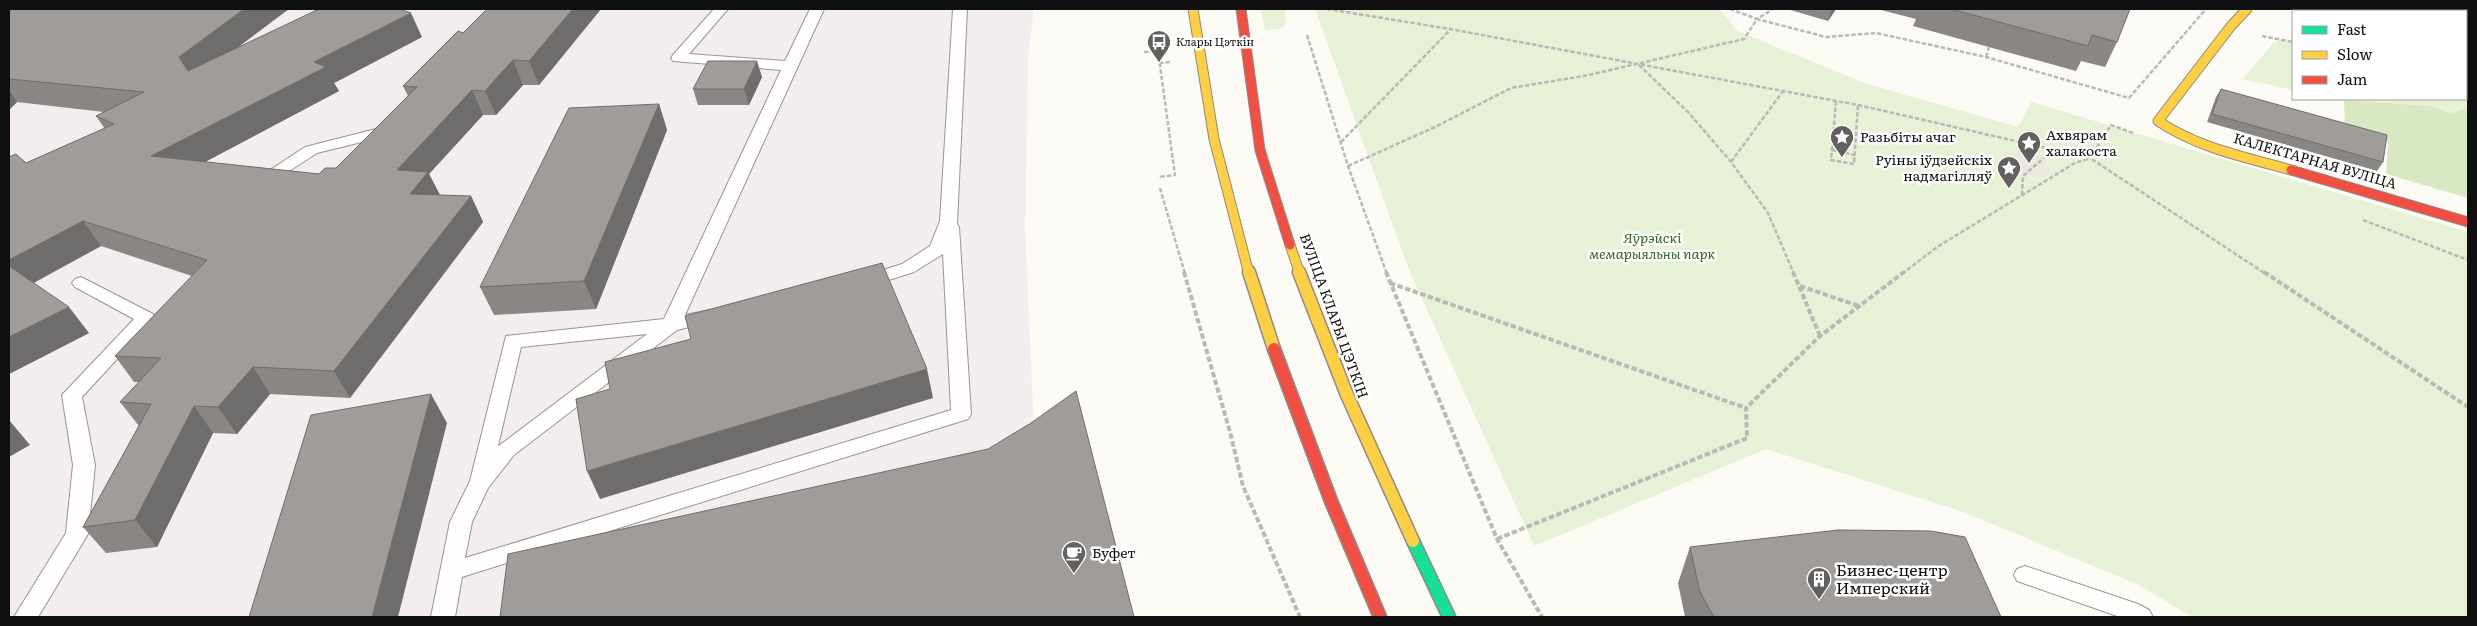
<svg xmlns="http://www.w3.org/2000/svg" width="2477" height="626" font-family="Literata,serif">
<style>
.industrial{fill:#f3edf0}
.green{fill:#e7f1d5}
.forest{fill:#d8e8c2}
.plaza{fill:#ece8df}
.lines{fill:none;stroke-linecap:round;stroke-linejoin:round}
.lane-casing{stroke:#969592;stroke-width:2}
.fast-casing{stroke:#8c8b89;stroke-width:15}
.slow-far1-casing{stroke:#8c8b89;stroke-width:11}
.slow-casing{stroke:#8c8b89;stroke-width:15}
.jam-far1-casing{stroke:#8c8b89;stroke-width:11}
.jam-casing{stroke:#8c8b89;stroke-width:15}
.path-far1{stroke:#b9b9b8;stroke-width:2.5;stroke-dasharray:4.5 2;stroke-linecap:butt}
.path{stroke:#b9b9b8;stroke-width:4;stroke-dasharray:5.5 2.5;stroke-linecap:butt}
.lane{fill:#fffefd;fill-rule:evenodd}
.fast{stroke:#16e098;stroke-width:12}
.slow-far1{stroke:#ffcf43;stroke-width:9}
.slow{stroke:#ffcf43;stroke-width:12}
.jam-far1{stroke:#f24e42;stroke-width:9}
.jam{stroke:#f24e42;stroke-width:12}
.wall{fill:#898684}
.shaded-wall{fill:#6f6d6b}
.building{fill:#9f9c99;stroke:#6f6d6b}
.labels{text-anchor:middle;stroke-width:5;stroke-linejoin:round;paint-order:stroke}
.far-poi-label{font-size:11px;fill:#0f0f0f;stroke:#fff;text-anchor:start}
.poi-label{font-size:14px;fill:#0f0f0f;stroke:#fff;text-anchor:start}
.street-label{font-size:14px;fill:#0f0f0f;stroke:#fff}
.park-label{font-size:14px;font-style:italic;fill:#336620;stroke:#fff}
.near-poi-label{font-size:16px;fill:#0f0f0f;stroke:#fff;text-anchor:start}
</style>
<rect width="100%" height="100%" fill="#fcfaf4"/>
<!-- industrial -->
<polygon class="industrial" points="9,9 1034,9 1028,57 1025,232 1035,451 1130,617 9,617"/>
<!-- green -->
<g class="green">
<polygon points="1261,9 1285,9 1286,24 1279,29 1265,30"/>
<polygon points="1315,9 1719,9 1738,31 1867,84 2018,127 2031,102 2468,232 2468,617 2192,617 2139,585 1961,511 1766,449 1534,546 1409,270"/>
<polygon points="2282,40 2293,44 2293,90 2243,79 2274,42"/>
<polygon points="2466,73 2468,73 2468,108 2451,113 2428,106 2336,99 2466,99"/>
</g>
<!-- forest -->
<polygon class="forest" points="2344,100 2429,106 2451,113 2468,108 2468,198 2386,174 2388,142 2345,130"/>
<!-- plaza -->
<polygon class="plaza" points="2010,153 2030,153 2044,158 2041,161 2052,172 2045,177 2025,173 2023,176 2008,165 2004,159 2005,155"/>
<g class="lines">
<!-- lane casing -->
<g class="lane-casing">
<g id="lane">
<path d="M714,9h14l-39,45 96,7 25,-52h14l-139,306 25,-5 7,2 2,4 -2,4 -40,10 -163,125 -26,33 -16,34 -7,36 486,-148 -8,-156 -29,18 -44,14h-12l-3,-4 3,-4 44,-14 28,-18 10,-25 13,-212h14l-10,215 2,3 12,187 -3,5 -506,158 -7,40h-24l19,-95 20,-41 36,-145 158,-17 117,-249 -108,-9 -2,-3 2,-3zM647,334l-147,111 -2,1 23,-99z"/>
<polygon points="376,129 382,131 384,134 382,137 317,153 266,186 254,186 252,182 305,147"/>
<polygon points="81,277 153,314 155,318 82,397 95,465 88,534 38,617 14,617 66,533 73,465 62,395 134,319 75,287 72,283 75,279"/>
<polygon points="2025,566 2138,604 2149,610 2153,617 2120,617 2017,581 2014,575 2017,569"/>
</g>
</g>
<!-- fast casing -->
<g class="fast-casing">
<polyline id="fast" points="1413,541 1449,617"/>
</g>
<!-- slow-far1 casing -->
<g class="slow-far1-casing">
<g id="slow-far1">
<polyline points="1193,9 1214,139 1249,274"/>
<path d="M2247,9l-16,17 -73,95c40,27 87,36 133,49"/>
<polyline points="1290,245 1300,274"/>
</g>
</g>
<!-- slow casing -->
<g class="slow-casing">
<g id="slow">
<polyline points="1249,272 1274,349"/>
<polyline points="1299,272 1347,395 1413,541"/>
</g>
</g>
<!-- jam-far1 casing -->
<g class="jam-far1-casing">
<g id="jam-far1">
<polyline points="1241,9 1260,150 1290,245"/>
<polyline points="2291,170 2468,222"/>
</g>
</g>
<!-- jam casing -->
<g class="jam-casing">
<polyline id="jam" points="1274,349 1331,501 1380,617"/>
</g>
<!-- path-far1 -->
<g class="path-far1">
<polyline points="1327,9 1450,29 1858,105 2090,158 2266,274"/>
<polyline points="1730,9 1757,19 1773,9"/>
<polyline points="2373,11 2378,9"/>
<polyline points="1307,35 1348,166 1387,274"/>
<polyline points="2262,36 2293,42"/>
<polyline points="1144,52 1158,51 1175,175 1158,177"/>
<polyline points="1986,57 1989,47"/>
<polyline points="1159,63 1171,62"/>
<polyline points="1639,65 1689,113 1731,162 1768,213 1794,274"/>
<polyline points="2466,71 2468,71"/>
<polyline points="1836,101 1831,160 1854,164 1858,105"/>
<polyline points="1341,142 1450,30"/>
<polyline points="1832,150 1855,155"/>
<polyline points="1731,162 1783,91"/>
<polyline points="1348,166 1435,127 1511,88 1589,75 1744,39 1757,19 1826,37 1876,33 1986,57 2129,98 2206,9"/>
<polyline points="1160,188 1185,274"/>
<polyline points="2022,195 2023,176 2044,158 2060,150"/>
<polyline points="2363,220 2468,260"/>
<polyline points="1902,274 1937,247 2075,163 2090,158 2111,125 2133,133"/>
</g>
<!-- path -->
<g class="path">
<polyline points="1184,272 1230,432 1243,486 1300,617"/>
<polyline points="1386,272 1497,539 1542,617"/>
<polyline points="1793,272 1820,336"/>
<polyline points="2264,272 2468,407"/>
<polyline points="1390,283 1746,408"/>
<polyline points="1800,286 1859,306"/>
<polyline points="1497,539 1747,438 1746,408 1820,336 1904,272"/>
</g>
<!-- lane -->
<use href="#lane" class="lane"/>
<!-- fast -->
<use href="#fast" class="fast"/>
<!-- slow-far1 -->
<use href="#slow-far1" class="slow-far1"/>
<!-- slow -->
<use href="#slow" class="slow"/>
<!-- jam-far1 -->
<use href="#jam-far1" class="jam-far1"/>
<!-- jam -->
<use href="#jam" class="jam"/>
</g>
<!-- wall -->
<g class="wall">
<polygon points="9,9 236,48 422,37 334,83 339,91 205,162 319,174 336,168 408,96 403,86 463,33 487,9 601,9 539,85 523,85 496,115 483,115 429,174 440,195 471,196 483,222 350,398 270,394 237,434 213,433 157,547 106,553 83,527 139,426 120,402 139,382 134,382 115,356 192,276 101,246 34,283 89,333 9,374 9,157 26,163 105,129 96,116 104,112 17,102 9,110"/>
<polygon points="1787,9 1836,9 1828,21"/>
<polygon points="1877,9 2130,9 2117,42 2105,67 2081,61 2076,71 1913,26 1916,19"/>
<polygon points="762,77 749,105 698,105 693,89"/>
<polygon points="2221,89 2383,162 2377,171 2207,122 2216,97"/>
<polygon points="659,104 667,130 596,309 494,315 480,287"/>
<polygon points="1690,547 2001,617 1685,617 1678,583"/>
</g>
<!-- shaded-wall -->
<g class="shaded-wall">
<polygon points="244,9 289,9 193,81 179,57"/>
<polygon points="573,9 601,9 539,85 529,61"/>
<polygon points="1832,9 1836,9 1828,21"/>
<polygon points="411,13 422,37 334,83 339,91 167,182 151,156 314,62"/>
<polygon points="513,60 523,85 496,115 485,91"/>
<polygon points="757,61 762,77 749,105 744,89"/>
<polygon points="9,90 17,102 9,110"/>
<polygon points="472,90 483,115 429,174 441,197 423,219 397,170"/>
<polygon points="659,104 667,130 596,309 584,281"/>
<polygon points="471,196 483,222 350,398 334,371"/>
<polygon points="83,221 101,246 23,288 9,270 9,260"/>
<polygon points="69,307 89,333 9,374 9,337"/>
<polygon points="253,367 270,394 237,434 218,407"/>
<polygon points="927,369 933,398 600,499 587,471"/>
<polygon points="431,394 447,423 398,617 372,617"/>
<polygon points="194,406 213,433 157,547 135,520"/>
<polygon points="9,420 30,445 9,457"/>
</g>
<!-- building -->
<g class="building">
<polygon points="9,9 244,9 179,57 188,71 319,9 400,9 411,13 314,62 326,67 151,156 319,174 325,168 336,168 417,87 403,86 458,31 463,33 487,9 573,9 529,61 513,60 485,91 472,90 397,170 428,172 410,194 471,196 334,371 253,367 218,407 194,406 135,520 83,527 151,404 120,402 161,358 115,356 207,260 83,221 9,260 9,157 16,154 26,163 114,124 96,116 144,92 9,79"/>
<polygon points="1951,9 2130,9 2117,42 2092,35 2088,46"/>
<polygon points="708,61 757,61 744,89 693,89"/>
<polygon points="2221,89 2387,135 2383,162 2212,114"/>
<polygon points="659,104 584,281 480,287 569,108"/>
<polygon points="882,263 927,369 587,471 576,399 610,389 605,362 691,339 685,316"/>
<polygon points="9,266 69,307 9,337"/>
<polygon points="1076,391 1134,617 500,617 508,554 988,449 1031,423"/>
<polygon points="431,394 372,617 249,617 311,415"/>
<polygon points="1838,530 1931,531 1965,537 2001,617 1714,617 1700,592 1690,547"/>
</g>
<!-- icons -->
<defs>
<g id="bus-pin" transform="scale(1.25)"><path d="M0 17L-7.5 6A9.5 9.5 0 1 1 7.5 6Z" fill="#62615f" stroke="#fff"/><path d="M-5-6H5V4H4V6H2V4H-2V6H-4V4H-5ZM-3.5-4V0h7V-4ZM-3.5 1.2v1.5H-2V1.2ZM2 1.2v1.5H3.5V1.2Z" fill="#fff"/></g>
<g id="sight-pin" transform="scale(1.25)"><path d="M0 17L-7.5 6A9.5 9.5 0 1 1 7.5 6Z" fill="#62615f" stroke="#fff"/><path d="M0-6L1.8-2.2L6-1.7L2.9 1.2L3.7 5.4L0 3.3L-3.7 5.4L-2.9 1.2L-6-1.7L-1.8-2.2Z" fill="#fff"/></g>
<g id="cafe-pin" transform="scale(1.25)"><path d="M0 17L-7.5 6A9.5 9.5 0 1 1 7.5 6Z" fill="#62615f" stroke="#fff"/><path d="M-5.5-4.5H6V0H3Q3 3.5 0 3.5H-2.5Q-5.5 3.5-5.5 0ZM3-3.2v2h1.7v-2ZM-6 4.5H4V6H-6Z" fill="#fff"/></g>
<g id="building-pin" transform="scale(1.25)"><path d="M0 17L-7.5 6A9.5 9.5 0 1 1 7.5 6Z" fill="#62615f" stroke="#fff"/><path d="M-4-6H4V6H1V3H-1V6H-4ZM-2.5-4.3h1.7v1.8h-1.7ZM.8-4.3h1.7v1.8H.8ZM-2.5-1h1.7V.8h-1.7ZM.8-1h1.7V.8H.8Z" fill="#fff"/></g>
</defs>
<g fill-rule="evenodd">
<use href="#bus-pin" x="1159" y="42"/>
<use href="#sight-pin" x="1842" y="137"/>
<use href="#sight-pin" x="2029" y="143"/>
<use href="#sight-pin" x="2009" y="168"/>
<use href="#cafe-pin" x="1074" y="553"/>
<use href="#building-pin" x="1819" y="579"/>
</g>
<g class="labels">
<!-- far-poi labels -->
<g class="far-poi-label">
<text x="1176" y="46">Клары Цэткін</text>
</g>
<!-- poi labels -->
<g class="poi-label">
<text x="2046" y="140">Ахвярам<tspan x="2046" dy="16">халакоста</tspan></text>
<text x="1860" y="142">Разьбіты ачаг</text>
<text x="1992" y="165" text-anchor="end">Руіны іўдзейскіх<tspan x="1992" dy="16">надмагілляў</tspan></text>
<text x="1092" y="558">Буфет</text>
</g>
<!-- street labels -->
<g class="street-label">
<text transform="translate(2315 161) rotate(16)" y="5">КАЛЕКТАРНАЯ ВУЛІЦА</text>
<text transform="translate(1334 316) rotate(70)" y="5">ВУЛІЦА КЛАРЫ ЦЭТКІН</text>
</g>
<!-- park labels -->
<g class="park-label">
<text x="1652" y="243">Яўрэйскі<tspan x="1652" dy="16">мемарыяльны парк</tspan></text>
</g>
<!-- near-poi labels -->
<g class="near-poi-label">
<text x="1836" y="576">Бизнес-центр<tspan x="1836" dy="18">Имперский</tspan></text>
</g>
</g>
<!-- border -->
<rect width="2477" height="626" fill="none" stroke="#0f0f0f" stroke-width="20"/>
<!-- legend -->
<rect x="2292" y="10" width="175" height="90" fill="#ffffff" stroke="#9f9f9f"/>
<rect x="2302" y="26" width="25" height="8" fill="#16e098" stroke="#9f9f9f"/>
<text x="2337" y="35" font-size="15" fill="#0f0f0f">Fast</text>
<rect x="2302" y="51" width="25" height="8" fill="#ffcf43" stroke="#9f9f9f"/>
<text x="2337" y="60" font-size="15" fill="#0f0f0f">Slow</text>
<rect x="2302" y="76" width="25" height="8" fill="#f24e42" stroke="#9f9f9f"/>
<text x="2337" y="85" font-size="15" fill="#0f0f0f">Jam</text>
</svg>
